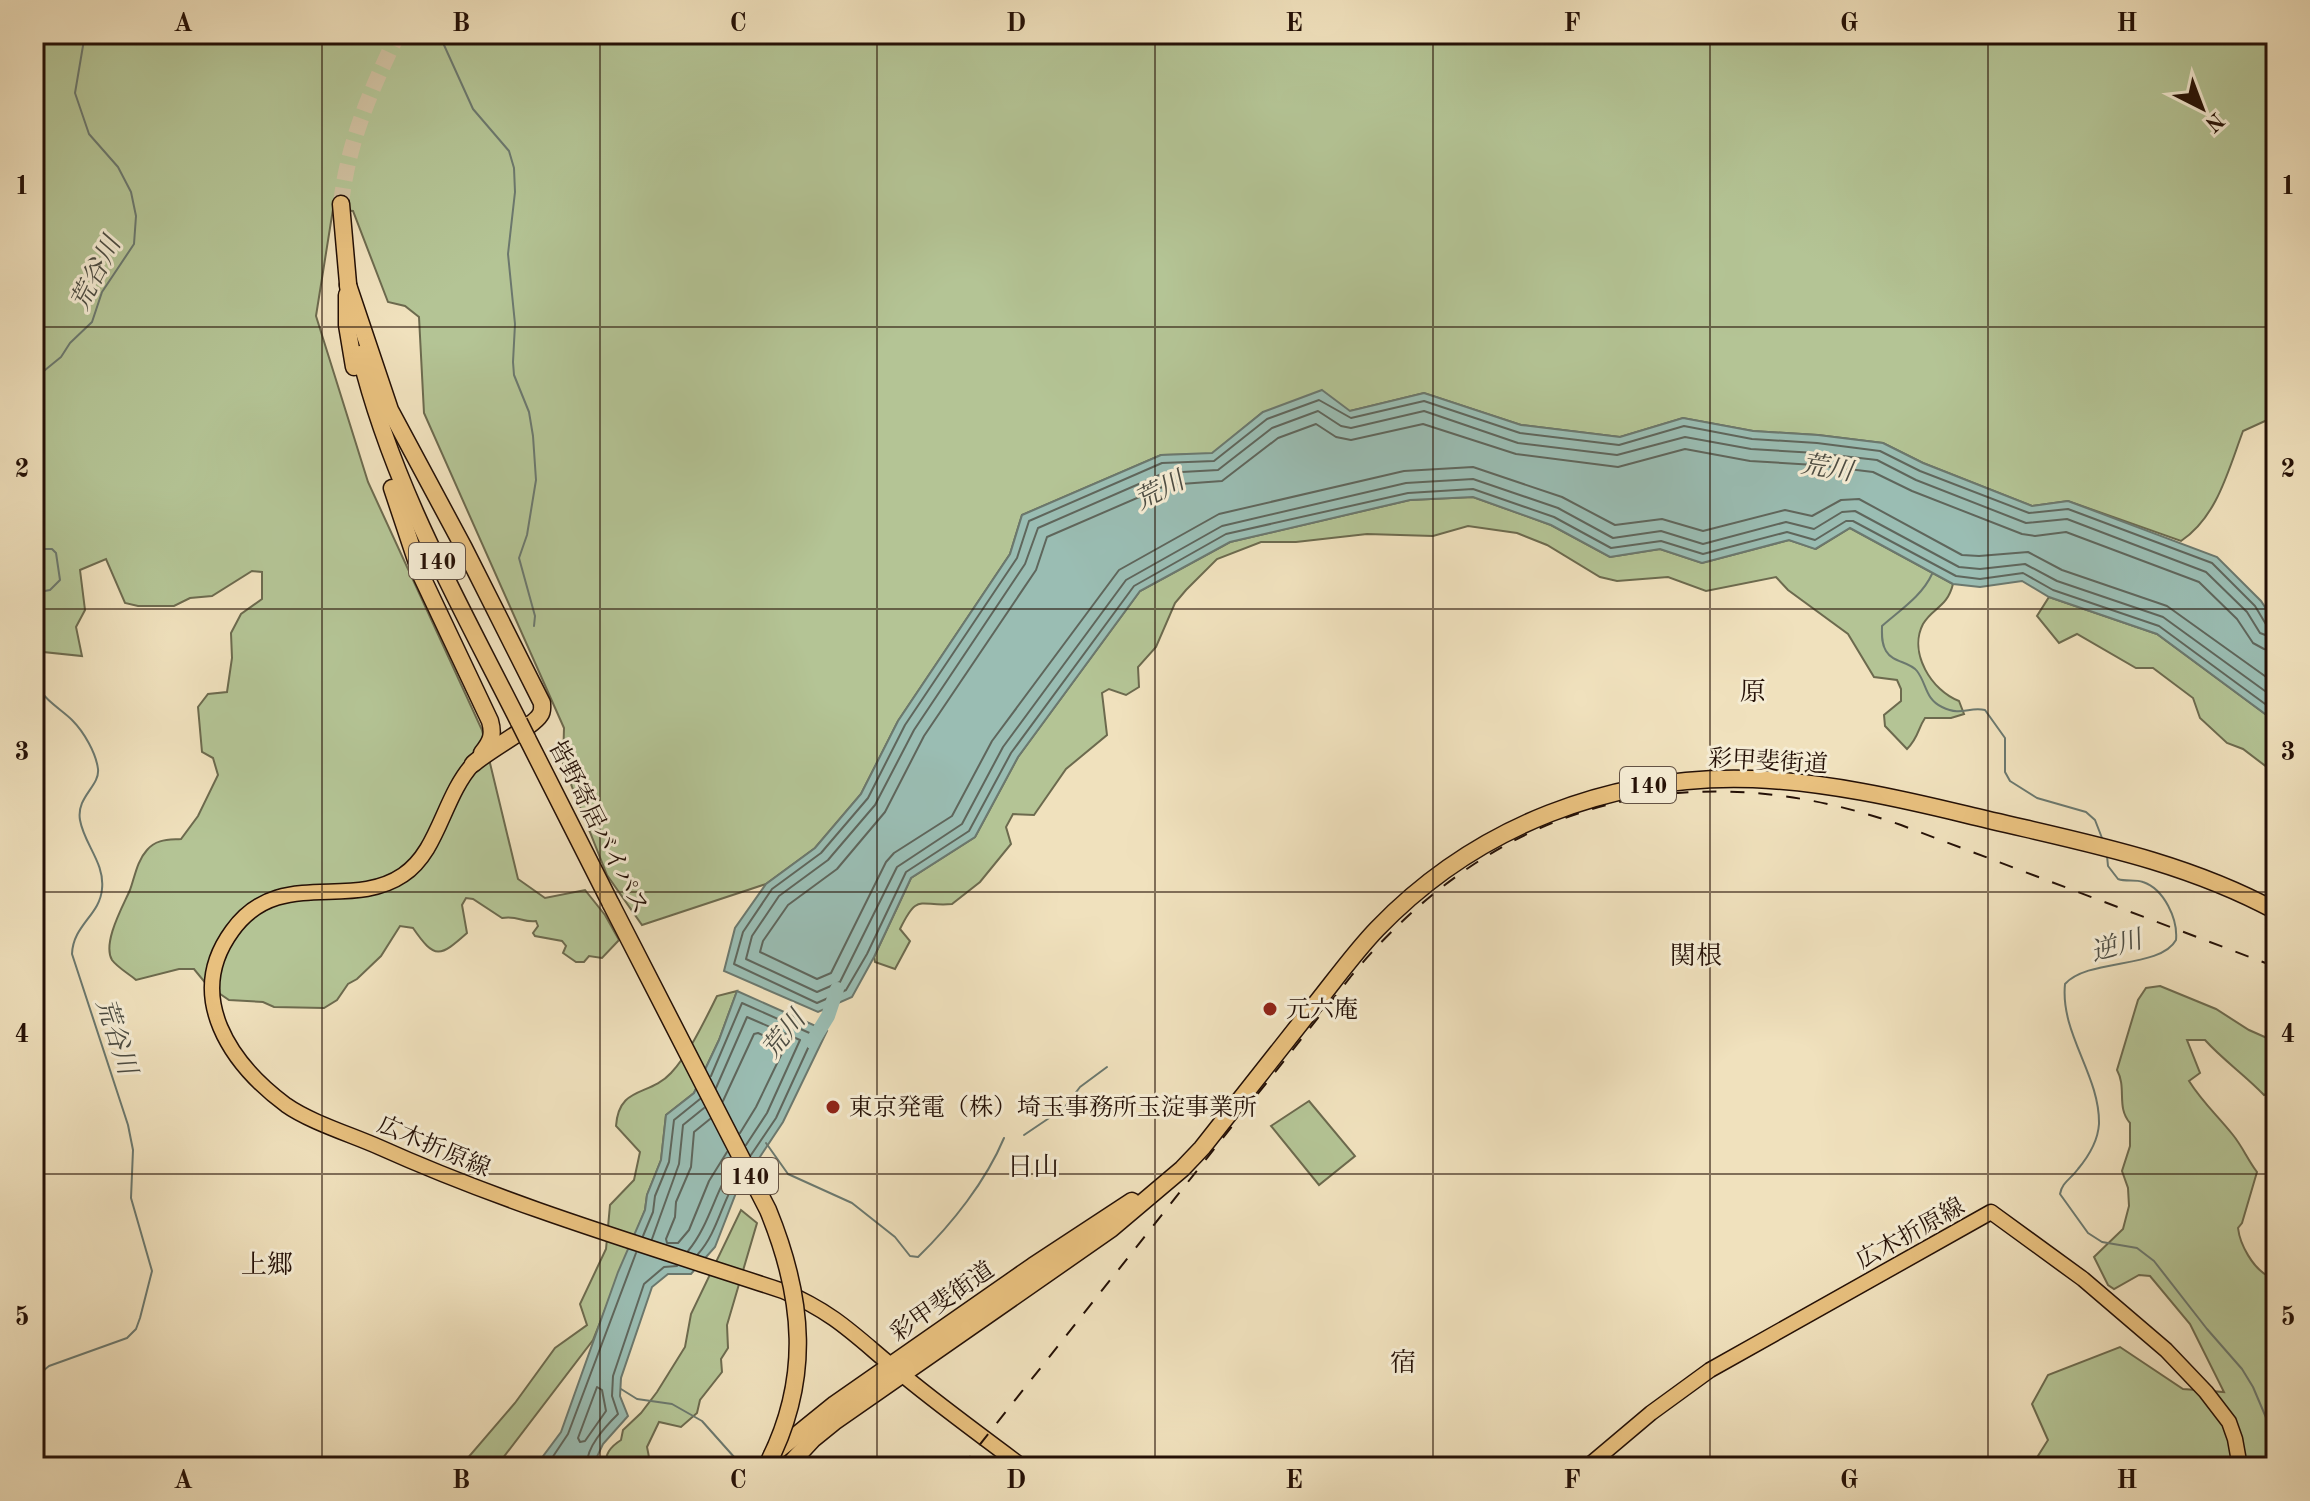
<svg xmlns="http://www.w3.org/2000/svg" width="2310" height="1501" font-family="'Old Standard TT','Noto Serif JP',serif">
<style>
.green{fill:#b4c495;stroke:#6c6a4e;stroke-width:2}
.water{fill:#9abdb3;stroke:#6b786e;stroke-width:2}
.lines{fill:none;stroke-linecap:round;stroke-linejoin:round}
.shore{stroke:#5f665c;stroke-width:2}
.stream{stroke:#6b786e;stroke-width:2}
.river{stroke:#9abdb3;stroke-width:14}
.highway-tunnel{stroke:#d1c2a2;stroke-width:16;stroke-dasharray:16 8;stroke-linecap:butt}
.major-casing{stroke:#241006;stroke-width:17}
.highway-casing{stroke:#241006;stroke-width:19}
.major{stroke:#e8c07e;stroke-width:14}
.highway{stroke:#e8c07e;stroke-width:16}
.rail{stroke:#241006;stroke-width:2;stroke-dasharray:14 14;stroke-linecap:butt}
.highway-bridge-casing{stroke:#241006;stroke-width:19;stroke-linecap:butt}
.highway-bridge{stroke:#e8c07e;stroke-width:16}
.grid{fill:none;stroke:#241006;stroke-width:2;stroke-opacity:0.55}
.poi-dot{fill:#8f2418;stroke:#f5ecd4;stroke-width:3}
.labels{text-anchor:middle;stroke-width:6;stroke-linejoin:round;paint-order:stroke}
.shield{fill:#f5ecd4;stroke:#635244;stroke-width:2}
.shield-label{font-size:22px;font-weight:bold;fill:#241006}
.street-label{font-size:24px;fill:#241006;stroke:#f5ecd4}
.poi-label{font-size:24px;fill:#241006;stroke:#f5ecd4;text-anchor:start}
.water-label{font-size:26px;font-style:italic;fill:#4d4d43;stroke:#f5ecd4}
.neighbourhood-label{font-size:26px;fill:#241006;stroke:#f5ecd4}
.neatline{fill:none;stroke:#241006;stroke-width:3}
.grid-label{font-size:26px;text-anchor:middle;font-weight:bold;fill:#241006}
</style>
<rect width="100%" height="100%" fill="#f0e1bd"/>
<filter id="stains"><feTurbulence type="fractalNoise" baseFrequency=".0025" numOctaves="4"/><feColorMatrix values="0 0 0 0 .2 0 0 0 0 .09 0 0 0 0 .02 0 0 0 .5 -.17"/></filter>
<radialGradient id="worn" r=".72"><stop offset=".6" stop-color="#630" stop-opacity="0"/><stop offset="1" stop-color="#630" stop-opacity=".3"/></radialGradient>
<!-- green -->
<g class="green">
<path d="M34,34h2242v382l-33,15c-15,40 -26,86 -62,110l-113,-40 -36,5 -109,-43 -40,-20 -65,-8 -65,-4 -70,-13 -63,19 -99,-12 -97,-32 -74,18 -87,1 -51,42 -51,1 -139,60 -12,39 -112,167 -37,73 -46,54 -49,36 -124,41 -35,-50 -44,-111 1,-36 -140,-315 -5,-96 -14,-11 -17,-4 -35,-91 -20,-2 -17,107 52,166 114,248 36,149 27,19 40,-8 20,25 14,25 -17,18 -13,-2 -5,6h-8l-13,-9 3,-7 -4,-5 -27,-5 -2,-3 5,-7 -2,-5c-13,2 -18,-6 -34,-3l-29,-19 -7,-1 -4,7 5,28c-27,24 -32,27 -54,-5l-13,-2 -19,30 -24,23 -9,5 -11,16 -13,8 -50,-1 -11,-5 -34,-2 -22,-15 -13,-16h-15l-43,11c-7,-6 -19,-13 -24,-20 -10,-17 11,-54 18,-70 5,-14 7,-29 17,-40 9,-11 21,-10 34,-11l17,-23 20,-41 -5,-17 -11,-6 -4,-45 10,-13 19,-2 5,-34 -1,-25 10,-19 21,-15v-27l-10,-1 -40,25 -22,2 -16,8h-36l-13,-3 -19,-44 -26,11 5,40 -9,17 6,29 -48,-5z"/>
<path d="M1473,497l78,28 59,32 50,-8 42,14 87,-23 27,9 34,-21 103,56c-6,24 -20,23 -30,40 -15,29 9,67 36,77l5,13 -13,4h-26c-8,12 -6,19 -18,31l-22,-23 -1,-11 17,-14v-12l-4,-9 -23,-3 -26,-43 -60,-44 -12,-13 -70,14 -38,-14 -51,4 -17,-4 -53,-32 -30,-12 -49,-7 -35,10 -66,-2 -71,8h-35l-44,17 -31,31 -11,13 -19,44 -18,20 1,20 -13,8 -17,-6 -7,4 5,42 -41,34 -32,46 -21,-1 -7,13 5,17 -31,38 -28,22c-33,3 -34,-12 -52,25l10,12 -15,28 -20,-7 -1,-5 37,-79 64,-41 43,-80 122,-166 90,-49 180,-42z"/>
<polygon points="2049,597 2157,634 2276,722 2276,774 2243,749 2227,743 2200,718 2193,698 2153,668 2136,668 2077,634 2059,643 2037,616"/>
<path d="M2160,986l56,23 33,21 27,12v49l-12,4c-19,-20 -41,-35 -59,-55h-18l13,33 -11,8c14,22 28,34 44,54 9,11 15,25 24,37l-15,51 -4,5c2,17 15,40 30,48l8,-3v194h-245l17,-27 -16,-36 16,-29 72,-28 63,42 41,3 -34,-68 -40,-48 -11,-1 -25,14 -6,-4 -14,-28 29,-28 6,-23 -1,-18 -6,-17 8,-25v-23c-14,-16 -3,-35 -13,-53l21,-70 8,-12z"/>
<path d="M737,991l-18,49 -25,53 -28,22 -5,45 -14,35 -2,15 -52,130 -97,127h-36l55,-64 40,-55 32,-23 -7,-21 26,-55 4,-44 24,-25 6,-28 -24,-26c3,-41 33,-29 55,-53 19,-21 33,-51 46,-77z"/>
<polygon points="1309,1101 1355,1156 1319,1185 1271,1126"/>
<path d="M741,1210l16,13 -30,102 1,23 -7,11 1,13 -22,28 -3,13 -16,14 -22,-5 -12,25 2,10c-9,15 -27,10 -44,10 0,-13 5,-20 16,-27l2,-10 18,-17 16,-21 28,-45 6,-33z"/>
</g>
<!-- water -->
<g class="water">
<polygon points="1322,390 1350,411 1424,393 1521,425 1620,437 1683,418 1753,431 1818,435 1883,443 1923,463 2032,506 2068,501 2217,557 2261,601 2276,624 2276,722 2157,634 2049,597 2022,581 1980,587 1953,584 1850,528 1815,549 1789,540 1702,563 1660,549 1610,557 1551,525 1473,497 1410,500 1230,542 1140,591 1018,757 975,837 911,878 874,957 852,997 818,1012 724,971 735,928 766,884 815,848 861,794 898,721 1010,554 1022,515 1161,455 1212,453 1263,412"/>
<polygon points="737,991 827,1031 783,1122 736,1193 715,1247 691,1274 668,1274 652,1287 621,1378 620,1396 628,1416 603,1444 594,1463 595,1467 535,1467 561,1432 618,1272 645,1210 647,1195 661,1160 666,1115 694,1093 719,1040"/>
</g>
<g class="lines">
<!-- shore -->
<g class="shore">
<polyline points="2276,628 2267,626 2255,606 2212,563 2068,509 2029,513 1920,471 1880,451 1817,443 1752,439 1684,426 1619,445 1520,433 1424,401 1351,418 1319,400 1267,419 1214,461 1162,463 1029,521 1017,558 905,725 868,798 821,853 772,889 743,932 734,964 817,1003 846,990 867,954 906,872 969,831 1011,753 1134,586 1226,534 1408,493 1473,489 1554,517 1611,548 1661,541 1703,554 1787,532 1815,540 1846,521 1853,521 1956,576 1980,579 2023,573 2053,590 2159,626 2276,712"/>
<polyline points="2276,639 2260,633 2247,612 2206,572 2067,519 2026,523 1916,480 1877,460 1816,453 1751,449 1685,437 1617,455 1518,443 1424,411 1351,428 1341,426 1318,411 1272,428 1218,470 1164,473 1038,528 1025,564 914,730 875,805 828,860 779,896 752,936 746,959 817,992 840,982 897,867 962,824 1003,747 1126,580 1222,526 1406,483 1473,479 1558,508 1613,538 1661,531 1703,544 1786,522 1814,529 1842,512 1855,511 1959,567 1980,569 2025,564 2057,581 2163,617 2276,699"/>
<polyline points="2276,651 2264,649 2253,643 2237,619 2199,582 2066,532 2035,536 2022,534 1912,491 1873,472 1815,465 1750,461 1685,449 1618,467 1516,454 1423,424 1351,440 1336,437 1316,424 1278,438 1222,481 1167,485 1047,537 1036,570 924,736 885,812 837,869 788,905 763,941 760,952 817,979 831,973 886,862 894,853 952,816 992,741 1119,570 1219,514 1404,471 1473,467 1562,497 1615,525 1662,519 1703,531 1785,510 1812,516 1841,500 1859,499 1962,555 1979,556 2028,552 2062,570 2167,606 2276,684"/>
<polyline points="711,1076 742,1003 814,1035 776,1118 751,1155"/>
<polyline points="716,1088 747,1017 800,1040 767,1113 746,1145"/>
<polyline points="723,1101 754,1034 758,1033 784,1045 784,1049 756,1107 740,1133"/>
<polyline points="710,1119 694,1132 691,1167 676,1202 675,1217 666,1239 667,1243 678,1243 689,1230 709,1181 727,1152"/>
<polyline points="643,1236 653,1212 655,1196 669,1162 674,1120 700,1099"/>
<polyline points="652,1239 679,1164 683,1125 704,1108"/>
<path d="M688,1251c21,-25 27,-59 45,-87"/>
<path d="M698,1254c20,-22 24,-54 41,-79"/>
<polygon points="597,1387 602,1390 606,1411 585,1441 580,1442 578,1438"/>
<polyline points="546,1467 568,1434 636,1253"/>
<path d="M587,1467c-2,-19 18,-40 31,-53l-6,-18 1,-20 31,-92 20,-17 13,-1"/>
</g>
<!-- stream -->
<g class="stream">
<polyline points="439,34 473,109 509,151 514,168 515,192 508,254 515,324 513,362 514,375 529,412 533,436 536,480 527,535 519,558 535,616 534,626"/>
<polyline points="34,379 61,357 70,343 92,322 102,292 134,244 136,216 131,192 118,167 89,134 75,93 85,34"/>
<polyline points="34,549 52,549 56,553 60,580 50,590 34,593"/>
<path d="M1932,574c-10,22 -32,36 -50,52 0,8 -1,17 4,25 7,12 23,10 31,20 10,13 8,28 25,36 20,10 27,-1 43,3l20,28v34l5,9 27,17 49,14 9,8 7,18"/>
<path d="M34,639c14,27 -2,31 4,47 6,14 24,24 34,34 12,12 24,33 26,49 2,17 -22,28 -18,51 4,24 25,43 22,69 -2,26 -29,36 -30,65l56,171 5,25 -2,48 21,73 -12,47 -4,11 -9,9 -78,28c-18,13 -10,29 -15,48"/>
<path d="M2107,856l1,10 10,13c8,3 17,0 25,3 21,7 35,37 33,58 -16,29 -88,18 -111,44 -5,50 35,91 34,140 -1,16 -11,33 -21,45 -7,10 -16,13 -18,25l28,39 14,9 35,6 17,13 53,68 35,40 11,18 23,54"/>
<polyline points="1024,1135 1064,1108 1080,1087 1107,1067"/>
<path d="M766,1143l22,31 64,29 43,34 15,19 8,1c34,-33 68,-76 86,-119"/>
<polyline points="621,1389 637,1399 672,1404 702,1421 743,1467"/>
</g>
<!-- river -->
<polyline class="river" points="812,1042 828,1016 837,989"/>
<!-- highway-tunnel -->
<path class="highway-tunnel" d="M341,204c7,-62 30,-115 57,-170"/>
<!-- major casing -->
<g class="major-casing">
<g id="major">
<path d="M473,764c-30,33 -34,87 -70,111 -53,36 -125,-9 -171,56 -48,66 -1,133 54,174 24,17 66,30 93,42 131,59 268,99 404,144 55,23 76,49 121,85 39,32 79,61 119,91"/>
<polyline points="1587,1467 1651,1413 1710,1370 1991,1212 2083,1279 2166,1350 2206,1392 2229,1422 2235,1439 2240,1467"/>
</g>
</g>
<!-- highway casing -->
<g class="highway-casing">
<g id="highway">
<polyline points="341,204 349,295"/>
<path d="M348,285l42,125 74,138 78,155c0,5 1,8 -2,12 -6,11 -53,36 -67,49"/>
<polyline points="347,295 347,325 354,367"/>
<path d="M360,354c32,132 98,247 159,368"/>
<path d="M392,488l29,87 69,146c4,14 1,21 -8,32"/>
<polyline points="527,738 611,904"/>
<polyline points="772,1455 835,1404 1033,1266 1132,1201"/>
<path d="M787,1467l26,-28 21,-17 277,-193 71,-60 20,-21c36,-46 72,-91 108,-137 22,-27 43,-57 67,-82 99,-103 235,-155 376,-150 73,3 145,19 215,36 107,26 210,43 308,96"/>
</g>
</g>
<!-- major -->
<use href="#major" class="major"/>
<!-- highway -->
<use href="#highway" class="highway"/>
<!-- rail -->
<path class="rail" d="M962,1467l390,-492c145,-174 335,-225 549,-150l375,142"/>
<!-- highway-bridge casing -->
<g class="highway-bridge-casing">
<g id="highway-bridge">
<polyline points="519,722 527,738"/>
<path d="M611,904l157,306c36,88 44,170 -2,257"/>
</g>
</g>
<!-- highway-bridge -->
<use href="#highway-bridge" class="highway-bridge"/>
</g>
<!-- grid -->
<path class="grid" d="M322,34v1433M600,34v1433M877,34v1433M1155,34v1433M1433,34v1433M1710,34v1433M1988,34v1433M34,327h2242M34,609h2242M34,892h2242M34,1174h2242"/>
<!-- markers -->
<g class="poi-dot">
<circle cx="1270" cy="1009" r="8"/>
<circle cx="833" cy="1107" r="8"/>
</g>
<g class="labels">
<!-- shield labels -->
<g class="shield">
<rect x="409" y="543" width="56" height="36" rx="6"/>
<rect x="1620" y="767" width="56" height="36" rx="6"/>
<rect x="722" y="1158" width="56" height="36" rx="6"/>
</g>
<g class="shield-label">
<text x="437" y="569">140</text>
<text x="1648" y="793">140</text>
<text x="750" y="1184">140</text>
</g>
<!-- street labels -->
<g class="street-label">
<text transform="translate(1768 761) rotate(3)" y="8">彩甲斐街道</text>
<text transform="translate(599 827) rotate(63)" y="8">皆野寄居バイパス</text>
<text transform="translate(434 1146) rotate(23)" y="8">広木折原線</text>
<text transform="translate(1910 1233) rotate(-29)" y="8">広木折原線</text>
<text transform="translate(942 1301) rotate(-35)" y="8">彩甲斐街道</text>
</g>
<!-- poi labels -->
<g class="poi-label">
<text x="1286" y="1017">元六庵</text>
<text x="849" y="1115">東京発電（株）埼玉事務所玉淀事業所</text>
</g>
<!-- water labels -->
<g class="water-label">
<text transform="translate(95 273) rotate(-63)" y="9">荒谷川</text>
<text transform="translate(1827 467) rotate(9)" y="9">荒川</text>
<text transform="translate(1159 490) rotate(-27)" y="9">荒川</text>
<text transform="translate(2116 945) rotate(-16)" y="9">逆川</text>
<text transform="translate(783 1034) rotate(-51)" y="9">荒川</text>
<text transform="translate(117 1036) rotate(72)" y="9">荒谷川</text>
</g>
<!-- neighbourhood labels -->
<g class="neighbourhood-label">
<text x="1753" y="700">原</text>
<text x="1696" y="964">関根</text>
<text x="1033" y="1175">日山</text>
<text x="267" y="1273">上郷</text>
<text x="1403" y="1371">宿</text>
</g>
</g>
<!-- margin -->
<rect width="2310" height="1501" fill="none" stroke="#f0e1bd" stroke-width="88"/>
<!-- north arrow -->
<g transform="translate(2202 108) rotate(138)" stroke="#f5ecd4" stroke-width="6" paint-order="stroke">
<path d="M0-6L14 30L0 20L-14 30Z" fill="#241006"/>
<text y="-12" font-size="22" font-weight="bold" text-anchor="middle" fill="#241006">N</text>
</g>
<rect x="44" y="44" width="2222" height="1413" class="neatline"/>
<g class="grid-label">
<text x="183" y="31">A</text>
<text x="461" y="31">B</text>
<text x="738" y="31">C</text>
<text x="1016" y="31">D</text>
<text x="1294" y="31">E</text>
<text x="1572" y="31">F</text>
<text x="1849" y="31">G</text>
<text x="2127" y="31">H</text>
<text x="22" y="194">1</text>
<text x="2288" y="194">1</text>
<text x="22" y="477">2</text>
<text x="2288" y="477">2</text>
<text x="22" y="760">3</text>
<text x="2288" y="760">3</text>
<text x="22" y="1042">4</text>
<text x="2288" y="1042">4</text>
<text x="22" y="1325">5</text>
<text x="2288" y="1325">5</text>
<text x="183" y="1488">A</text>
<text x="461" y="1488">B</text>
<text x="738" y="1488">C</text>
<text x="1016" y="1488">D</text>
<text x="1294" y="1488">E</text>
<text x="1572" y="1488">F</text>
<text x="1849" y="1488">G</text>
<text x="2127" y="1488">H</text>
</g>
<rect width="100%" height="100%" filter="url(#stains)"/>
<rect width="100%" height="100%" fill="url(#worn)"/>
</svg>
